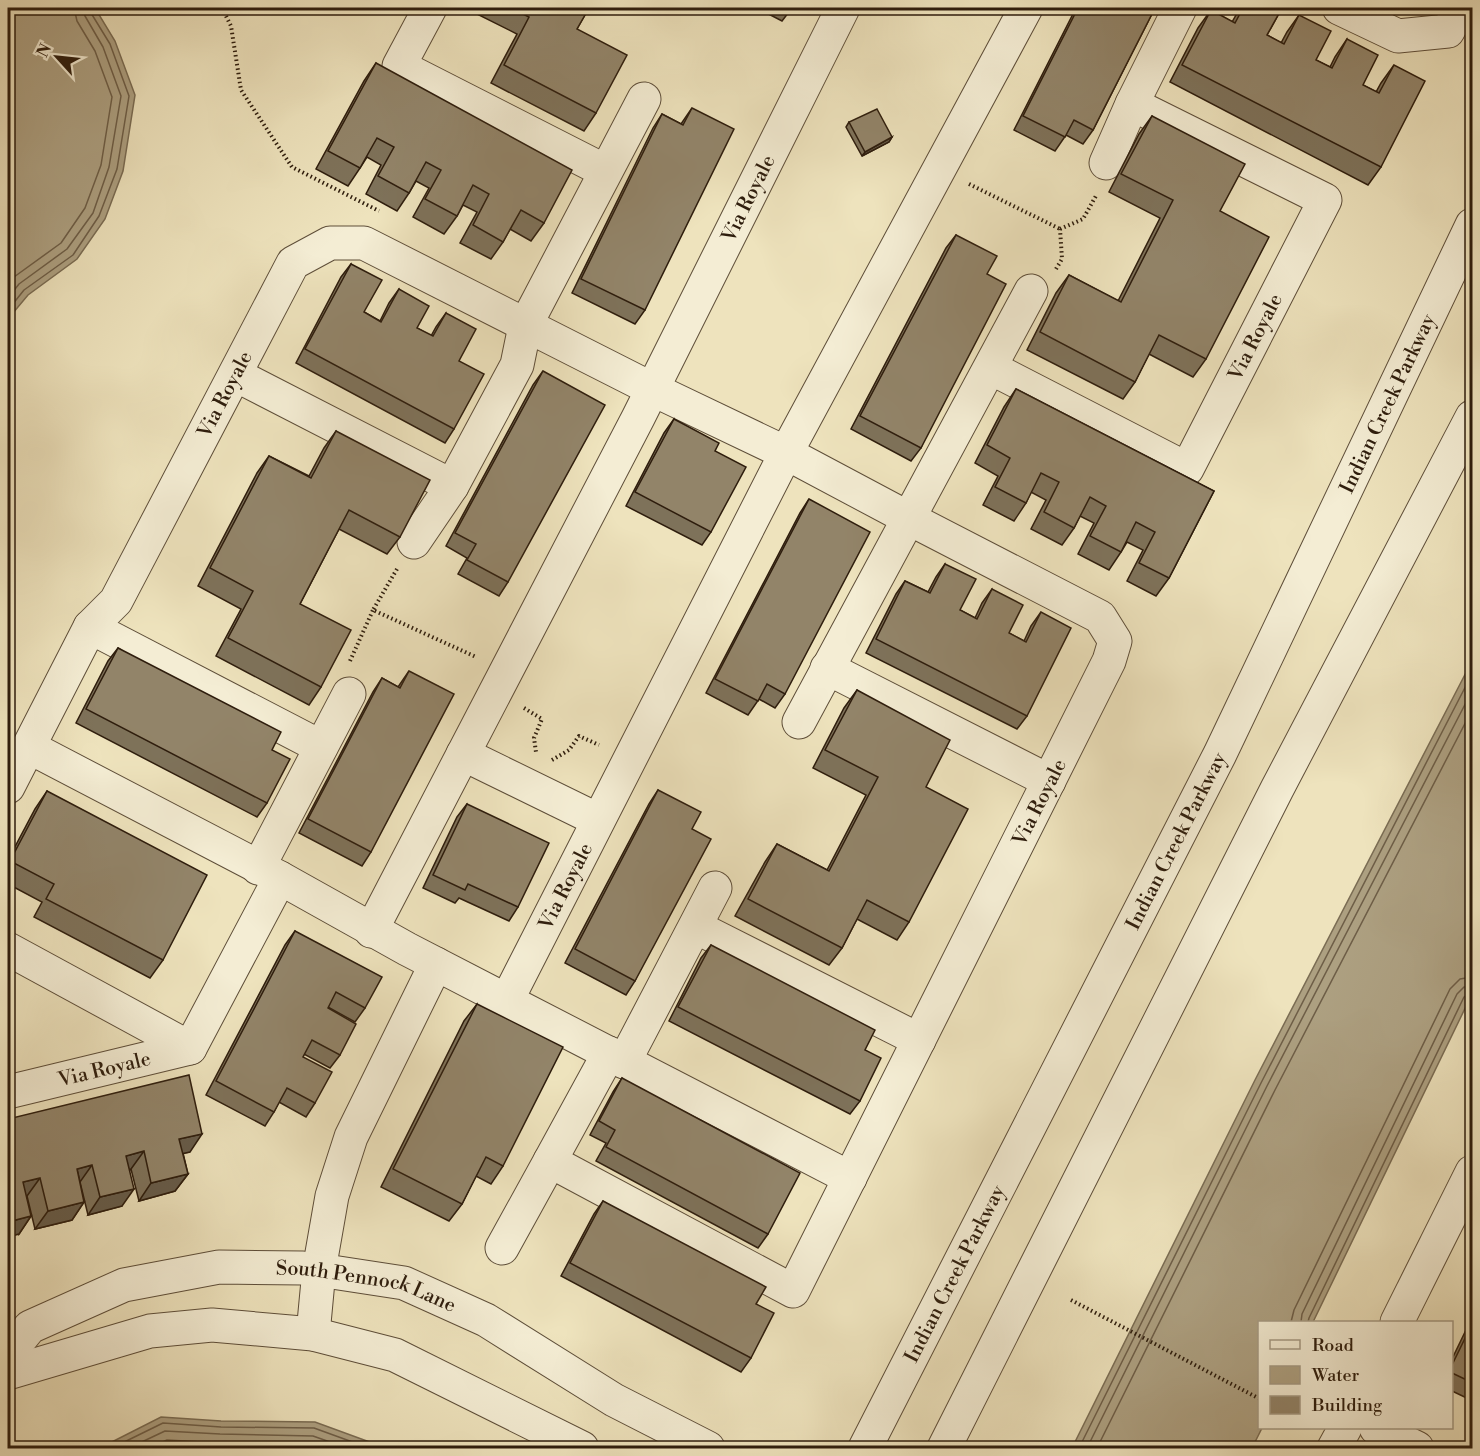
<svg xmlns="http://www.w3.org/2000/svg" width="1480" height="1456" font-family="'Libre Bodoni',serif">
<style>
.water{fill:#ada081;stroke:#7a6c53;stroke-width:1.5}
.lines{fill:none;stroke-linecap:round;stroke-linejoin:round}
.shore{stroke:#6e5e47;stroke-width:1.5}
.minor-casing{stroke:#5e4e39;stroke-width:35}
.path{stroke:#2e1d0d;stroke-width:4;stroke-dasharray:1.5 3;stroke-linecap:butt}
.minor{stroke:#f4edd4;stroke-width:33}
.wall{fill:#7e725a;stroke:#2e1d0d;stroke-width:1.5}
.shaded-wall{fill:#665c4a;stroke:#2e1d0d;stroke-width:1.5}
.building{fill:#928469;stroke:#2e1d0d;stroke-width:1.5}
.labels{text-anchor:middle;stroke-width:4.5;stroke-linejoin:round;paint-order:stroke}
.street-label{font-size:20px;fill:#2e1d0d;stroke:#f4edd4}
</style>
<rect width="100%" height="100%" fill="#eee3bd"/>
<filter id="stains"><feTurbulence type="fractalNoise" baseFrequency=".00333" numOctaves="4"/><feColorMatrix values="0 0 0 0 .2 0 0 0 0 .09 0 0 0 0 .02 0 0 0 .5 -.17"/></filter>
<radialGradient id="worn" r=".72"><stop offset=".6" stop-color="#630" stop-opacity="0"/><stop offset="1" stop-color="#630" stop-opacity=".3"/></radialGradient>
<!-- water -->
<g class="water">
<polygon points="8,8 95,8 115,41 135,95 123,171 105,219 77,259 28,295 8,319"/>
<polygon points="1472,661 1472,994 1313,1322 1260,1322 1260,1428 1262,1428 1252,1448 1072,1448 1255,1080"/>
<polygon points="161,1417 221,1421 315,1422 386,1448 100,1448"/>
</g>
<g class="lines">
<!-- shore -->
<g class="shore">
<polyline points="8,284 14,277 61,243 85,208 101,165 112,97 95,51 77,21 74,8"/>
<polyline points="8,298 19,284 67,249 93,213 109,167 121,96 103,47 85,16 83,8"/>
<polyline points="8,310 24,290 73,255 99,216 117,169 129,96 110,44 91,13 90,8"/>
<polyline points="1291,1322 1294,1310 1450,989 1460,979 1472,977"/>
<polyline points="1301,1322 1302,1314 1457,994 1464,987 1472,986"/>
<polyline points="1308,1322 1309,1318 1464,997 1468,994 1472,993"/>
<polyline points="112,1448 163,1423 221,1427 314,1428 369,1448"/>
<polyline points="129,1448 165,1431 220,1434 313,1436 347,1448"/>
<polyline points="149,1448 167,1440 220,1443 311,1445 321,1448"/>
<polyline points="1079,1448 1261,1083 1472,674"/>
<polyline points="1087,1448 1267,1086 1472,691"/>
<polyline points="1097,1448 1275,1090 1472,710"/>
</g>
<!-- minor casing -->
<g class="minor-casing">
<g id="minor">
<polyline points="430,8 399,66 605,171"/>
<polyline points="1339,8 1398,36 1448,31 1460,8"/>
<polyline points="1106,163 1132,104 1180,8"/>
<path id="s1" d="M991,368l196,101 138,-269 -193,-96"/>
<polyline points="236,375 452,486"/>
<polyline points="414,542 452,486 517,365 525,326 644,99"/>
<polyline points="90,627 321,747"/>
<polyline points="827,668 1049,781"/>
<polyline points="799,722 1031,291"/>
<polyline points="29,747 280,878 407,949 850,1178"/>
<polyline points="463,754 598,820"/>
<path id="s2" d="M8,787l82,-160 26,-26 177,-338 37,-20h34l288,146 134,64 124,66 190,98 15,24 -6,20 -316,630 -243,-130 59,-108"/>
<polyline points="258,868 349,694"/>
<polyline points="696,927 919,1040"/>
<path id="s3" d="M371,931l267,-513 205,-410"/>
<polyline points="8,949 190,1048"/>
<path id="s4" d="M507,1000l279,-547 240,-445"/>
<polyline points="624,1062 715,888"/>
<path id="s5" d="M8,1092l182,-44 90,-170"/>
<polyline points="502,1248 550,1161"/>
<polyline points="1397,1322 1472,1172"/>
<polyline points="313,1334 319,1270 332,1196 351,1137 436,964"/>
<path id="s6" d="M8,1354l22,-27 94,-42 95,-18 84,1 16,2 85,13 82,37 128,80 94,48"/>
<polyline points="8,1373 150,1331 212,1325 313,1334 395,1355 582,1448"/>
<polyline points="1376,1428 1417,1448"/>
<path id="s7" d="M865,1448l355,-694 252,-529"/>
<polyline points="944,1448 1277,789 1472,417"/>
<polyline points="1334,1448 1345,1428"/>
</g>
</g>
<!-- path -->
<g class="path">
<polyline points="222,8 231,26 241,90 292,167 379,211"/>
<polyline points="969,184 1060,229"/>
<polyline points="1060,229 1083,219 1097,194"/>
<polyline points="1056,269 1062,259 1060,229"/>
<polyline points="397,569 373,610 476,657"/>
<polyline points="350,661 373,610"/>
<polyline points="524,708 542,719 534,738 536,752"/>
<polyline points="552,760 569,750 579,736 599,745"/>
<polyline points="1071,1300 1260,1399"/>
</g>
<!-- minor -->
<use href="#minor" class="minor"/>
</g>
<!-- wall -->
<g class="wall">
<polygon points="468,8 589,8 577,29 596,113 584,131 491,83 517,34 467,9"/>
<polygon points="757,8 792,8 782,21"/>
<polygon points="1076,8 1155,8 1093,130 1083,144 1066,135 1055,151 1014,130"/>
<polygon points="1240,8 1282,8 1267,35 1281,43 1287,32 1299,15 1316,60 1330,67 1335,57 1347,39 1363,85 1376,92 1381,83 1394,65 1381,167 1368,185 1170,82 1198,28 1211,10 1232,22"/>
<polygon points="376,63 544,223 531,241 510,229 503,242 491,259 460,243 477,212 463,205 457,216 444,234 413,217 429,188 416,181 409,193 397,211 366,194 381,165 367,157 360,168 348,186 316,169 364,81"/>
<polygon points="692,108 645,310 635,324 572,293 653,128 662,114 681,124"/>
<polygon points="1152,116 1220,211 1206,359 1193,377 1149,354 1135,382 1123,399 1027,350 1056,293 1069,275 1118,301 1160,218 1109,192 1139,134"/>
<polygon points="849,122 892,137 889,142 862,156 846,127"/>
<polygon points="956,235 987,274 921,448 911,461 851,429 946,248"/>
<polygon points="351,264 364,312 380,321 389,303 399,289 417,328 431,336 436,327 446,313 459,361 454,429 445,443 296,363 341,277"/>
<polygon points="543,371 508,582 499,596 458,574 467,558 446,546 533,385"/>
<polygon points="1016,389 1214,491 1169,578 1156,596 1127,581 1143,550 1127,542 1121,552 1109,570 1078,554 1094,523 1080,516 1074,528 1062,545 1031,529 1046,500 1031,492 1026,503 1014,521 983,505 998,476 975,463 1004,407"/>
<polygon points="674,419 711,532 702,545 626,506 664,433"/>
<polygon points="336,431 400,537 387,554 339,529 300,604 321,687 309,705 216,656 241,609 198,586 257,473 269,456 309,476 324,448"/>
<polygon points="809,499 785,694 775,708 759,699 748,715 706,693 800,513"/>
<polygon points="945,564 960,610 975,618 982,603 992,589 1009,633 1024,641 1031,626 1041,612 1027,716 1017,729 866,653 896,594 905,581 928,592 936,577"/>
<polygon points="118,648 272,750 267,803 257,817 76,723 108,661"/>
<polygon points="409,671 371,852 362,866 299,833 373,692 382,678 398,687"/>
<polygon points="857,690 926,787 909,922 897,940 857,919 842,948 829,965 735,916 765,862 777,844 827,870 866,795 813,768 844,708"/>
<polygon points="658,790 692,829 635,981 626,995 565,963 649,804"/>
<polygon points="47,791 163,960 150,978 34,917 42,902 8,884 8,860 35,809"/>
<polygon points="467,804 518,907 509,921 459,898 455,903 423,888 457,817"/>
<polygon points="295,931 365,1008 355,1022 328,1007 328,1008 340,1055 330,1068 304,1054 303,1057 315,1103 306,1117 279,1102 274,1112 265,1126 206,1095 285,945"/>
<polygon points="711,945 865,1050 860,1101 850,1114 669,1021 701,958"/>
<polygon points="477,1004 503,1166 491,1184 476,1176 462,1204 449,1221 381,1187 464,1021"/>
<polygon points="622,1078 768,1234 758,1248 596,1161 606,1143 590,1135 613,1092"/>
<polygon points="8,1119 190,1152 183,1153 188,1174 175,1191 139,1201 131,1169 130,1169 122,1206 88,1215 80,1182 84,1202 72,1220 35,1229 27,1196 26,1196 31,1216 19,1234"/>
<polygon points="603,1201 756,1304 751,1358 741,1372 561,1276 594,1214"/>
<polygon points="1473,1320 1473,1401 1452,1391 1452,1359 1467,1328"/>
</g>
<!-- shaded-wall -->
<g class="shaded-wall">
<polygon points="892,137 889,142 862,156 865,152"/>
<polygon points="202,1134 190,1152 167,1157 179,1139"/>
<polygon points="144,1151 131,1169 114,1173 126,1156"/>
<polygon points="92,1165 80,1182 77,1169"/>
<polygon points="188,1174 175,1191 139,1201 151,1183"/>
<polygon points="40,1178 27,1196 10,1200 23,1182"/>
<polygon points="134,1189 122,1206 88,1215 100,1197"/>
<polygon points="84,1202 72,1220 35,1229 48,1211"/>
<polygon points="31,1216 19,1234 8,1237 8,1222"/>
</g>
<!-- building -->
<g class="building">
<polygon points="511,8 589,8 577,29 627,55 596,113 504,65 529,17"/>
<polygon points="1078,8 1155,8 1093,130 1074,120 1065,137 1023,116"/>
<polygon points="1243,8 1282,8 1267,35 1284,44 1299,15 1331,31 1316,60 1332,68 1347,39 1378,55 1363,85 1379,93 1394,65 1425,81 1381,167 1182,65 1211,10 1235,23"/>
<polygon points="376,63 572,170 544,223 521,210 503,242 473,225 489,194 473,185 457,216 425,199 441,170 426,162 409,193 378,176 394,147 377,138 360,168 328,151"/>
<polygon points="692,108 734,129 645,310 581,279 662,114 683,125"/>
<polygon points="877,109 892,137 865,152 849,122"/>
<polygon points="1152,116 1245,164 1220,211 1269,237 1206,359 1159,335 1135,382 1040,332 1069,275 1121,302 1173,200 1121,174"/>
<polygon points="956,235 997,256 987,274 1006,284 921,448 860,416"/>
<polygon points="351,264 382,280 364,312 381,322 399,289 429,306 417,328 433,336 446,313 476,329 459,361 484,374 454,429 305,349"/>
<polygon points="543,371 605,405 508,582 467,560 476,544 455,533"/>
<polygon points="1016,389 1214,491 1169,578 1139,563 1155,532 1136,522 1121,552 1090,536 1106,506 1090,497 1074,528 1044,512 1059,482 1041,473 1026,503 995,487 1010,458 987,445"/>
<polygon points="674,419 719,443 715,451 746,467 711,532 635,492"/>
<polygon points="336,431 430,480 400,537 349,510 300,604 351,630 321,687 228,638 253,591 210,568 269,456 311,478"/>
<polygon points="809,499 870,532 785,694 767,684 758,701 715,679"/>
<polygon points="945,564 976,579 960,610 977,619 992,589 1023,605 1009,633 1026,642 1041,612 1071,628 1027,716 876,639 905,581 930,593"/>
<polygon points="118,648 281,732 272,750 290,759 267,803 86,709"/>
<polygon points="409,671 454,694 371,852 308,819 382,678 400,688"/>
<polygon points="857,690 950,740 926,787 968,809 909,922 867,900 842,948 748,899 777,844 829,871 878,777 825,750"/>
<polygon points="658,790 701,812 692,829 711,839 635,981 575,949"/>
<polygon points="47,791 207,875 163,960 46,899 54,884 10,861"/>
<polygon points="467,804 549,843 518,907 468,884 465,890 433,875"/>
<polygon points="295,931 382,977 365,1008 336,992 328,1008 356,1024 340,1055 312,1040 303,1057 332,1072 315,1103 287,1088 274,1112 216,1081"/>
<polygon points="711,945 875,1030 865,1050 881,1058 860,1101 678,1007"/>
<polygon points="477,1004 563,1047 503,1166 486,1157 462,1204 393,1169"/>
<polygon points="189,1075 202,1134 179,1139 188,1174 151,1183 144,1151 126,1156 134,1189 100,1197 92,1165 77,1169 84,1202 48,1211 40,1178 23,1182 31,1216 8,1222 8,1119"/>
<polygon points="622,1078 800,1173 768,1234 606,1147 615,1130 599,1121"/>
<polygon points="603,1201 766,1287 756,1304 774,1313 751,1358 570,1263"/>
<polygon points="1473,1322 1473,1383 1452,1373 1452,1365"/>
</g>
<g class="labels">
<!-- street labels -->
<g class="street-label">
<text dy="7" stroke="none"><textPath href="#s3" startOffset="824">Via Royale</textPath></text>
<text dy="7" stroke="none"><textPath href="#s1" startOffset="369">Via Royale</textPath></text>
<text dy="7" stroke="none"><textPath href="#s2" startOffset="450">Via Royale</textPath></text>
<text dy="7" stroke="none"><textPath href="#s7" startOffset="1168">Indian Creek Parkway</textPath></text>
<text transform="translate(1039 802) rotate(-63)" y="7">Via Royale</text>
<text dy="7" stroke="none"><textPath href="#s7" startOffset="682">Indian Creek Parkway</textPath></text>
<text dy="7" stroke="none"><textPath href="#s4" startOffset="128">Via Royale</textPath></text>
<text dy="7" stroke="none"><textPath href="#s5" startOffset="99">Via Royale</textPath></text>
<text dy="7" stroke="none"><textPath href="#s7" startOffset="196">Indian Creek Parkway</textPath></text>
<text dy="7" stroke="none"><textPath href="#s6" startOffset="384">South Pennock Lane</textPath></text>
</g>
</g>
<!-- margin -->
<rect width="1480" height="1456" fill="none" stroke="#eee3bd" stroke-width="30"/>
<rect x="9" y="9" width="1462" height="1438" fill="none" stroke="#2e1d0d" stroke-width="3"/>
<rect x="15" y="15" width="1450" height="1426" fill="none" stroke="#2e1d0d" stroke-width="1.5"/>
<!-- legend -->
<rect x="1258" y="1321" width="195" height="108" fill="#f4edd4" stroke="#a59a84" stroke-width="1.5"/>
<rect x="1270" y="1340" width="30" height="9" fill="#f4edd4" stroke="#a59a84" stroke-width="1.5"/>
<text x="1312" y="1351" font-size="18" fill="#2e1d0d">Road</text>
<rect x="1270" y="1366" width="30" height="18" fill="#ada081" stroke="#a59a84" stroke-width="1.5"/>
<text x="1312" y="1381" font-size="18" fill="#2e1d0d">Water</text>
<rect x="1270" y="1396" width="30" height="18" fill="#928469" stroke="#a59a84" stroke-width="1.5"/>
<text x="1312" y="1411" font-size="18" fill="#2e1d0d">Building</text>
<!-- north arrow -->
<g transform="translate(57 57) rotate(297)" stroke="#f4edd4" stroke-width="4.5" paint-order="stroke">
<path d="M0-4.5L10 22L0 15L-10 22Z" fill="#2e1d0d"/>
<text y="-9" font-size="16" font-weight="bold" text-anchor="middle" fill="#2e1d0d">N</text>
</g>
<rect width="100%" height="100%" filter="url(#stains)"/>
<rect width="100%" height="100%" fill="url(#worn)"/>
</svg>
